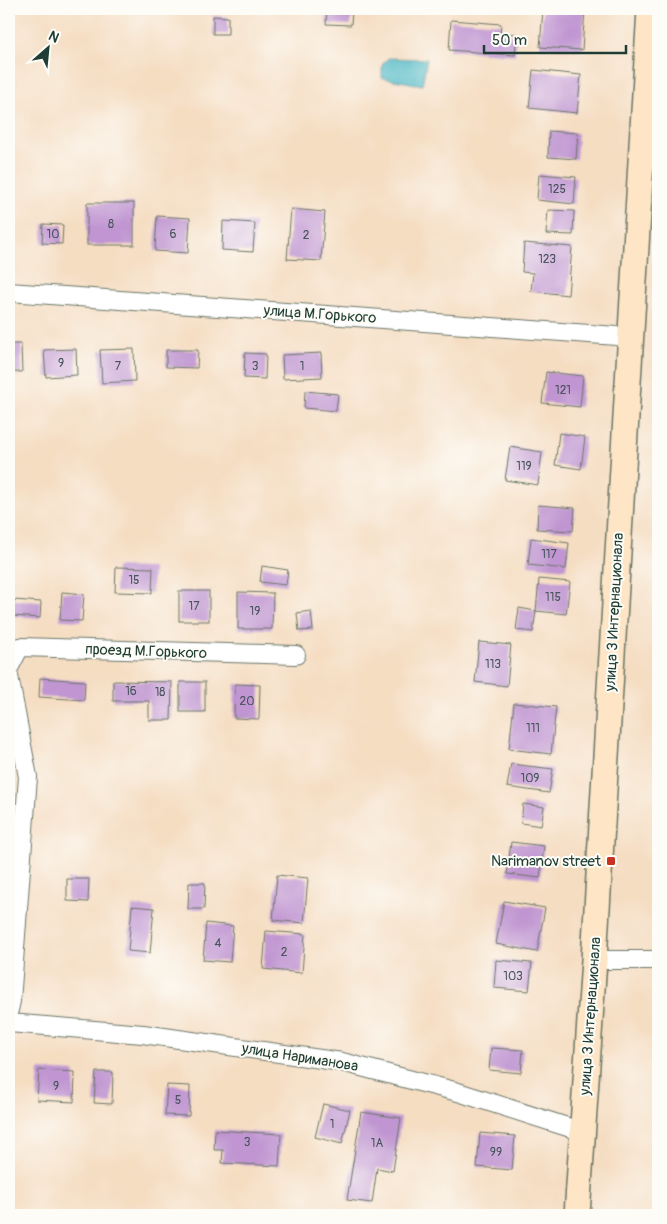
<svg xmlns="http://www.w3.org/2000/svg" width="667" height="1224" font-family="Pangolin,sans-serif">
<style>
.water{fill:#49b6c3;stroke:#347a7c}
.building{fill:#c095d1}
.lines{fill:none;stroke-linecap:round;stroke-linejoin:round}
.street-casing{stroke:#6a7566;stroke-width:20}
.secondary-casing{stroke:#6a7566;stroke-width:28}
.street{stroke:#fff;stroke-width:18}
.secondary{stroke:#fde5c5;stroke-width:25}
.poi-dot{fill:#c8321e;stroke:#fdfcf7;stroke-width:2}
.labels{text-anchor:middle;stroke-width:4;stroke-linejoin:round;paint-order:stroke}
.number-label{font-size:12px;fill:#47535b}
.street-label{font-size:15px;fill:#1f3d34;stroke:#fdfcf7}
.poi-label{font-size:15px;fill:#1f3d34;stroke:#fdfcf7;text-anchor:end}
</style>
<rect width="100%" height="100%" fill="#fdfcf7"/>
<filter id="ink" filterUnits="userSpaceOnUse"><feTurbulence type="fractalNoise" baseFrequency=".02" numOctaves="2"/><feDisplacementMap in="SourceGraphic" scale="10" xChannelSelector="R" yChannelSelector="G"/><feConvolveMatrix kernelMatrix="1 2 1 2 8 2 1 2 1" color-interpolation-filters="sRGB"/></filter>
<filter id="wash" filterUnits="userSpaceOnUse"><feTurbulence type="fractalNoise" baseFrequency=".0096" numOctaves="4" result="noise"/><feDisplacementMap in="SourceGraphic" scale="20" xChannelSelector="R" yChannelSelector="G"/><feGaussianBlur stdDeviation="1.12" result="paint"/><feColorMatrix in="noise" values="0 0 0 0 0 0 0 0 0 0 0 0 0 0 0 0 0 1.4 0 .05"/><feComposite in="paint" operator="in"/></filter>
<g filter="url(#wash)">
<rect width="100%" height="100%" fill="#f5ddc2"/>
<!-- water -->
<polygon class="water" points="388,58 427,59 422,85 382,78 382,65"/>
<g id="blocks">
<!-- building -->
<g class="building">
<polygon points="327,9 352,9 351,25 326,24"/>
<polygon points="543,9 585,9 582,50 540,47"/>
<polygon points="213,16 228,17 228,34 213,34"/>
<polygon points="451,20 501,24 500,33 517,34 515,55 449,50"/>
<polygon points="533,70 581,75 577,113 529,108"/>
<polygon points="549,131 578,133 576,159 548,157"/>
<polygon points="539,174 576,177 574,204 537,200"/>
<rect x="87" y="203" width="47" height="42"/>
<polygon points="291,209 325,212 321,261 287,259"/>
<rect x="9" y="210" width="3" height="29"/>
<polygon points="548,210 574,211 573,235 546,234"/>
<polygon points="157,216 190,218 188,253 155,251"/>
<polygon points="223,221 255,223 253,252 222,250"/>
<polygon points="43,224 63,225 62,244 42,243"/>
<polygon points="524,243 572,247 568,295 531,291 533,273 522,272"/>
<polygon points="9,344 21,344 22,372 9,372"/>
<polygon points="76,349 77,375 46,377 44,350"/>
<polygon points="134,349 135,381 102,383 100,350"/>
<polygon points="166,350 198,350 197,368 166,367"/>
<polygon points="245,353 266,354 265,379 244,378"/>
<polygon points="321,353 322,377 283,379 282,355"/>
<polygon points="546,372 583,376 580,407 542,403"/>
<polygon points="305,391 338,394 336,411 304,408"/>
<polygon points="559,433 585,437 581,469 555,465"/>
<polygon points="510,447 542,452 538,485 505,480"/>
<polygon points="538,505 575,508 573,531 537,529"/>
<polygon points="531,538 569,543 566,569 528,565"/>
<polygon points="262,566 288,570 286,585 260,582"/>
<polygon points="116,567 153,568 152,593 115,592"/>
<polygon points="539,579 570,582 566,614 536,611"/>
<rect x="179" y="591" width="30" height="30"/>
<polygon points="62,592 84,594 82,621 60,620"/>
<polygon points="238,592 273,593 272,629 238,629"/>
<polygon points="14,600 41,602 40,618 13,616"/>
<polygon points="519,608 536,611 533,632 516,630"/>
<polygon points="311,611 313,630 299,631 297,613"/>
<polygon points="479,642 511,645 507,686 475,682"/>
<polygon points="40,678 85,681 84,700 39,697"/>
<polygon points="113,681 172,682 171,720 149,720 149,701 113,701"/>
<rect x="180" y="682" width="25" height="30"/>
<polygon points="235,684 260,685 259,719 234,718"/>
<polygon points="514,703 556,707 551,754 509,749"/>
<polygon points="511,764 553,769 549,793 507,787"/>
<polygon points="523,804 544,807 541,826 521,823"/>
<polygon points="511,842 544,846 540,878 507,874"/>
<polygon points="277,875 308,878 304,923 273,920"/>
<polygon points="67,879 89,879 88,902 67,901"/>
<polygon points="189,883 205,883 204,909 188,909"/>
<polygon points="504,901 545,908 537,952 496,944"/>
<polygon points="132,906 154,908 150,953 128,951"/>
<polygon points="206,923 233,926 230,962 203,960"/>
<polygon points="266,931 305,934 302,973 263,969"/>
<polygon points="496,960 532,963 529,991 494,988"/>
<polygon points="491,1048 523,1050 521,1073 489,1070"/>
<polygon points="39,1070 75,1072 74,1102 37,1100"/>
<polygon points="96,1072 113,1072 112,1104 94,1103"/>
<polygon points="167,1085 190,1086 189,1116 165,1115"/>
<polygon points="323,1104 350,1110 342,1144 315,1137"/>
<polygon points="361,1112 401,1118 393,1171 377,1168 372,1203 347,1200"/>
<polygon points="215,1130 281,1134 279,1166 222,1163 223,1150 214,1150"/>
<polygon points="480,1133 515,1136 512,1170 477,1167"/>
</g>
</g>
</g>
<g filter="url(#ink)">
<use href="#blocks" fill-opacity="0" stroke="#6a7566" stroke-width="1"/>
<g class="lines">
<!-- street casing -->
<g class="street-casing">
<g id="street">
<polyline points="9,292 631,337"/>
<polyline points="9,668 20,647 296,655"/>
<polyline points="9,676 28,777 11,1001 9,1010"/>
<polyline points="594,960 658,960"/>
<polyline points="9,1023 143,1034 342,1062 458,1092 583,1132"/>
</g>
</g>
<!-- secondary casing -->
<g class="secondary-casing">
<polyline id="secondary" points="577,1215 594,960 650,9"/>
</g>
<!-- street -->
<use href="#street" class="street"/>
<!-- secondary -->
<use href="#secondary" class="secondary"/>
</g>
</g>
<!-- markers -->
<rect class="poi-dot" x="606" y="856" width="10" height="10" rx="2.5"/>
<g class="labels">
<!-- number labels -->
<g class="number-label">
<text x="557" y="193">125</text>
<text x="111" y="228">8</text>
<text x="53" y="238">10</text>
<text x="173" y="238">6</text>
<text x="306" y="239">2</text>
<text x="547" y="263">123</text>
<text x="61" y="367">9</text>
<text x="118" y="370">7</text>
<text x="255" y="370">3</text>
<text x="302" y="370">1</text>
<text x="563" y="394">121</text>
<text x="524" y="470">119</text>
<text x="549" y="558">117</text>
<text x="134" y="584">15</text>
<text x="553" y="601">115</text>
<text x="194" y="610">17</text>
<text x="255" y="615">19</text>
<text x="493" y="668">113</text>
<text x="131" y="695">16</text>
<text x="160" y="696">18</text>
<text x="247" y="705">20</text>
<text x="533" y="732">111</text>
<text x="530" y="782">109</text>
<text x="218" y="947">4</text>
<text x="284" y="956">2</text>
<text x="513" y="980">103</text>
<text x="56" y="1090">9</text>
<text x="178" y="1104">5</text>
<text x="332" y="1128">1</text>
<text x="247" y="1146">3</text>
<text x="377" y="1147">1А</text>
<text x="496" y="1156">99</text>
</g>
<!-- street labels -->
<g class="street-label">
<text transform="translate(320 314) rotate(4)" y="5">улица М.Горького</text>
<text transform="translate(614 612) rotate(-87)" y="5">улица 3 Интернационала</text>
<text transform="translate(146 651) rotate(2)" y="5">проезд М.Горького</text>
<text transform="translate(590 1016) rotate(-86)" y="5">улица 3 Интернационала</text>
<text transform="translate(300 1057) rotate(9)" y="5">улица Нариманова</text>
</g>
<!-- poi labels -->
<g class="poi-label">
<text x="601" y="866">Narimanov street</text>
</g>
</g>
<!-- margin -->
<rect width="667" height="1224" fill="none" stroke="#fdfcf7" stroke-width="30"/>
<!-- north arrow -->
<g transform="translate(48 48) rotate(27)" stroke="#fdfcf7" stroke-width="4" paint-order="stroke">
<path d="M0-4L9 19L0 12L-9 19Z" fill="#1f3d34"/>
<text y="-8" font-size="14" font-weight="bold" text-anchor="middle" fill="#1f3d34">N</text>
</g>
<!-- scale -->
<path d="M484 45v8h142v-8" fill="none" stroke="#1f3d34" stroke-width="2.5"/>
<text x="492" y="45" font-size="15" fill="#1f3d34" stroke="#fdfcf7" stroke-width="4" paint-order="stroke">50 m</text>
</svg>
